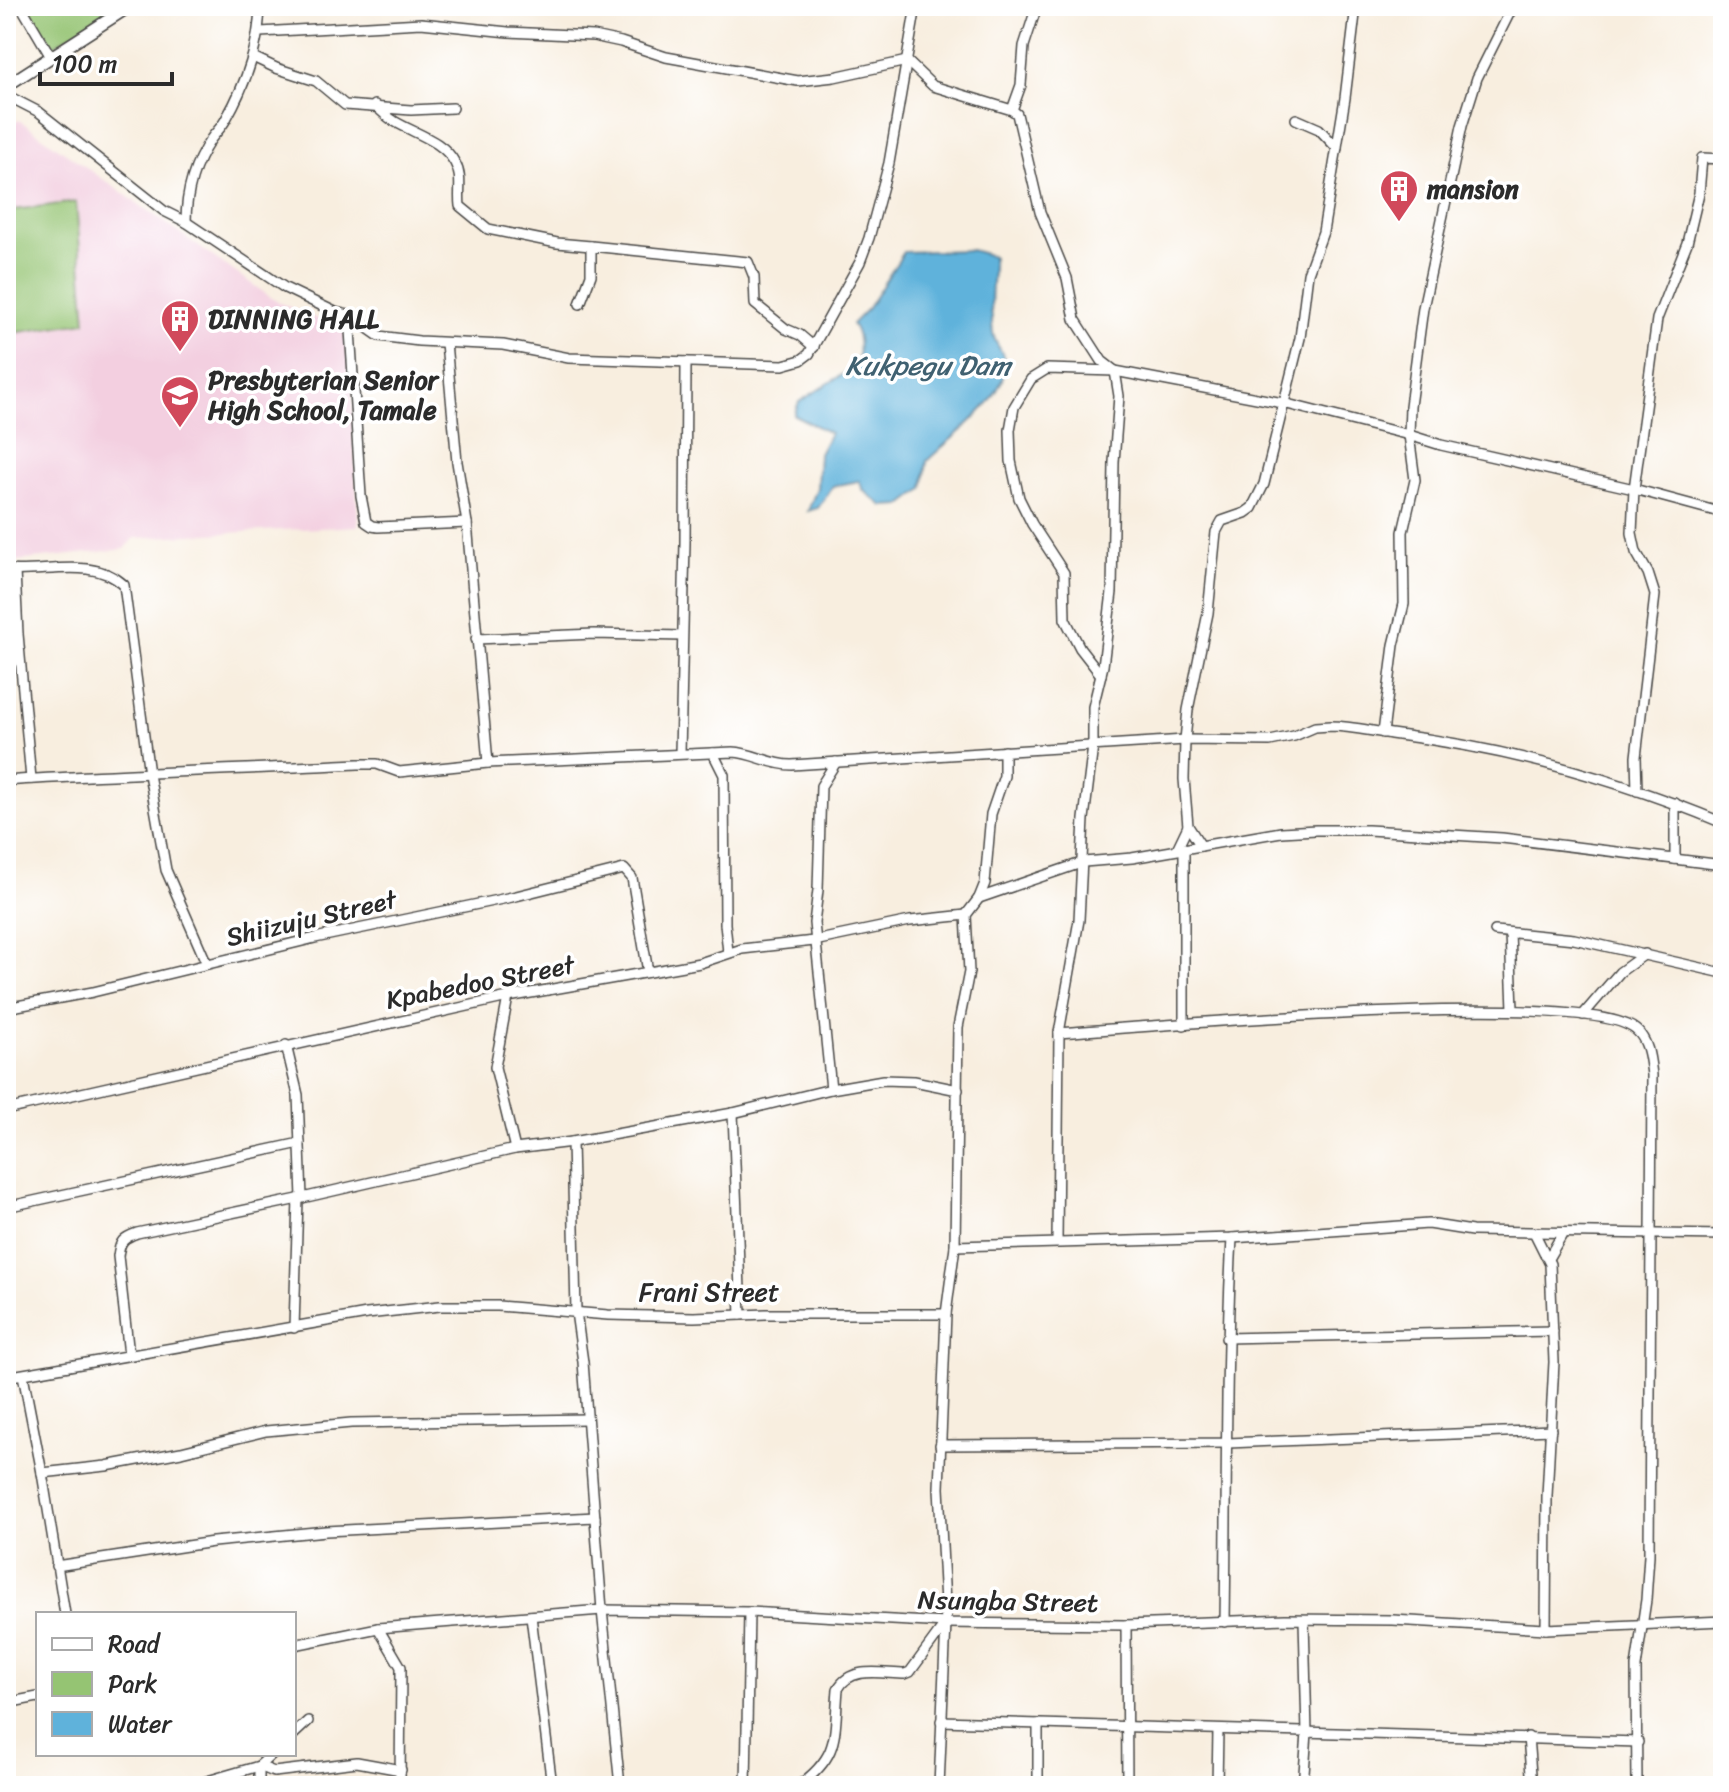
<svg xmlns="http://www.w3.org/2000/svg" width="1729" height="1792" font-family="Sriracha,sans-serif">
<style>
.built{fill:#f3cfe0}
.green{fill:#95c473;stroke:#60784f;stroke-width:2}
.water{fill:#5fb2db;stroke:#456e83;stroke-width:2}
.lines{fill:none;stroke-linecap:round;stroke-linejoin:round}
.minor-casing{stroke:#4a4846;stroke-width:12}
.tertiary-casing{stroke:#4a4846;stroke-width:14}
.minor{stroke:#fff;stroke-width:9}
.tertiary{stroke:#fff;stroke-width:11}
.labels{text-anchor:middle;stroke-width:7;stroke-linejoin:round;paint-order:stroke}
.poi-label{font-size:26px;font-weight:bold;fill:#2b2b2b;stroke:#fff;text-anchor:start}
.street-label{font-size:26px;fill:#2b2b2b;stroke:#fff}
.water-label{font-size:28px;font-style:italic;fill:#406171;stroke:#fff}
</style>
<rect width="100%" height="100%" fill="#fff"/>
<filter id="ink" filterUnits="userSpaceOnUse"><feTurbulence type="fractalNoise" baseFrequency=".0125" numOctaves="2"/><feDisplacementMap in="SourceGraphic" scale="16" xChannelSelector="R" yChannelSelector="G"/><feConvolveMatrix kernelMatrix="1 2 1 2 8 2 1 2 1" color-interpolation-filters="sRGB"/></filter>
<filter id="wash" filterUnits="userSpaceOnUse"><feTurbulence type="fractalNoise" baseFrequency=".006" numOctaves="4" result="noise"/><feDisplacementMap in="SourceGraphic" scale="32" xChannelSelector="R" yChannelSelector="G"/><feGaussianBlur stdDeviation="1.8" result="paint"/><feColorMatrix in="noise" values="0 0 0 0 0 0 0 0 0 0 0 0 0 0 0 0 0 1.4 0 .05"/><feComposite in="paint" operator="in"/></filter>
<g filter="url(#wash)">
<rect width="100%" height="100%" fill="#f8eedf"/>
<!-- built -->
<polygon class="built" points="19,120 276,301 349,333 358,526 134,538 125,549 6,562 6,128"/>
<!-- green -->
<g class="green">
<polygon points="27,6 116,6 52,47"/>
<polygon points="76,202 86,322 6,334 6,211"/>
</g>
<!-- water -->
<path class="water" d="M971,250l22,6c1,21 -4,42 -1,62 0,6 0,13 2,19 3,10 12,18 11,29 -2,37 -54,71 -78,95l-4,28 -21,16 -19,1 -20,-16 -4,-9 -26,5 -15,22 -10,3 9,-23 2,-34 11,-21 -36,-18 5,-13 46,-29 13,-13c1,-13 2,-25 -6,-36l16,-16 36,-56z"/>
</g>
<g filter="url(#ink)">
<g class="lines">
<!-- minor casing -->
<g class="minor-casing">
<g id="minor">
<polyline points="21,6 51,57"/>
<polyline points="260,32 421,23 508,32 593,36 621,42 666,57 798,81 834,77 907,61 933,86 1012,110 1017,114 1040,212 1067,278 1075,319 1102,361 1115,371 1119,396 1114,462 1112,592 1103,666 1093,707 1093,746 1084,819 1079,920 1059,1033 1057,1242"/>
<polyline points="253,57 276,68 316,81 345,105 411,110 453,108"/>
<polyline points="6,95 39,112 164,211 186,222 285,288 335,312 349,315 379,336 419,341 503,345 569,358 783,365 801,360 809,354 860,262 869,238 889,163 916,6"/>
<path d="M375,105c6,6 12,12 19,16 21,13 49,19 61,42 8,14 3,28 5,43l28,23 69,14 34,3"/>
<polyline points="1012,110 1021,85 1024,46 1037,6"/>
<polyline points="1296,119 1319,129 1337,148"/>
<path d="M186,222c0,-30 8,-58 25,-83 5,-7 11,-12 15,-20 20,-35 33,-72 34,-113"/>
<polyline points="580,304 591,275 591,246 748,262 754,277 755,304 786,329 800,335 814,347"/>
<polyline points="349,315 361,496 366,522 372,526 378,527 467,523"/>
<polyline points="446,343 457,462 467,523 488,763"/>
<path d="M6,570c38,4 87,-14 118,15l25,189 17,96 41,94"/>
<polyline points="15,571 18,634 31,779"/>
<polyline points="476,639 594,634 682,636"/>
<polyline points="1101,675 1080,648 1065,619 1064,573 1032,524 1019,498 1011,461 1010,430 1014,407 1031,379 1047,369 1115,371 1283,403 1409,435 1441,445 1634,489 1723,513"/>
<polyline points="1383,733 1394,645 1404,604 1403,532 1415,480 1409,435 1410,406 1423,308 1462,126 1477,78 1513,6"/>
<polyline points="680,753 685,543 686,362"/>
<polyline points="713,753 724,775 725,924 728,952"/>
<path d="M6,781c117,-8 234,-11 352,-17h19l22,8 89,-9 245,-11c21,1 37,13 59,13l393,-25 85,1 24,-5 21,-9 15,-1c20,0 40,5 61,8 113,14 227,45 332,89"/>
<polyline points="1637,791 1636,757 1655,595 1648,573 1636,552 1632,533 1634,489 1657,319 1687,243 1699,193 1702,158 1723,159"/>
<polyline points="1675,803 1675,859"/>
<polyline points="1201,846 1188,826 1184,779 1185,740 1188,710 1208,613 1216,532 1222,521 1245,513 1252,508 1264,484 1300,338 1308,273 1323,232 1345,98 1356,6"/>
<polyline points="1184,848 1184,1025"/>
<polyline points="1177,849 1188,826"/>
<polyline points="979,898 1084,862 1132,858 1281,832 1316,830 1368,830 1502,838 1723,865"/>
<polyline points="1495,931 1574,939 1723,973"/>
<polyline points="1510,933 1513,1009"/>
<polyline points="508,997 495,1067 515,1149"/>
<polyline points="6,1008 93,992 315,938 512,897 624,869 632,878 648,972"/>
<polyline points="1583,1015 1620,972 1645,954"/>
<path d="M1059,1033c86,-6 529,-46 577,-3 13,11 14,30 16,45l-3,480 -3,45 -10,67 1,119"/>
<polyline points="286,1045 298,1095 302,1198"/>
<polyline points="831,1089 814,923 818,890 821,786 836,762"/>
<polyline points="6,1110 508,997 700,963 742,949 814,941 910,921 966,915"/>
<polyline points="733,1113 741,1315"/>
<polyline points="572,1142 576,1312 583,1362 602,1610 620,1786"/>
<polyline points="6,1207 300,1143"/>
<polyline points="1534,1232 1550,1264 1554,1362 1547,1496 1546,1629"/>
<polyline points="955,1246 1232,1238 1428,1224 1472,1231 1723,1235"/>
<polyline points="1549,1257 1563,1233"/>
<polyline points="946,1314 955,1246 958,1027 969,972 966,915 979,898 985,883 991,814 1004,776 1004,751"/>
<polyline points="294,1328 298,1199"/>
<polyline points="1226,1338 1553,1331"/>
<path d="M129,1355l-11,-99c2,-15 5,-18 19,-23l161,-34 217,-50 57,-7 161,-29 98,-24 52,-9 31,1 44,9"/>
<polyline points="23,1375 42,1473 65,1614"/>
<polyline points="6,1377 367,1314 440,1306 498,1306 608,1315 694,1317 766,1314 946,1314 939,1488 946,1623 939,1786"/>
<polyline points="940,1445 1228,1443 1551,1430"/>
<polyline points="42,1473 106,1466 181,1452 266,1431 351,1423 587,1419"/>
<polyline points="56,1566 213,1542 326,1531 595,1517"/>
<polyline points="531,1616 552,1786"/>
<path d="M1225,1622c2,-128 0,-256 7,-384"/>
<polyline points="1126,1625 1127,1786"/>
<polyline points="378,1628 401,1667 400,1786"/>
<polyline points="294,1645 378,1628 602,1610 749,1612 946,1623 1126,1625 1285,1619 1393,1620 1546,1629 1723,1621"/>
<polyline points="6,1703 38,1697"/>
<polyline points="941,1721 1638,1742"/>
<polyline points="294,1734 308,1721"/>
<polyline points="1528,1737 1532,1786"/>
<polyline points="190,1786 259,1766 274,1772 357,1762 401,1770"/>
<polyline points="259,1786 259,1766 272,1754"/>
<polyline points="746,1786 749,1612"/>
<path d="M798,1786c42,-30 36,-49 40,-97 13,-24 44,-15 67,-15l5,-2 36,-49"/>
<polyline points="1038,1786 1038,1724"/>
<polyline points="1217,1786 1218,1730"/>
<polyline points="1303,1786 1307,1733 1304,1620"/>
</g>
</g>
<!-- tertiary casing -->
<g class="tertiary-casing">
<polyline id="tertiary" points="6,86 130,6"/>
</g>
<!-- minor -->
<use href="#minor" class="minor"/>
<!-- tertiary -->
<use href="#tertiary" class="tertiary"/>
</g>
</g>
<!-- icons -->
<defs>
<g id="building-pin" transform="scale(2)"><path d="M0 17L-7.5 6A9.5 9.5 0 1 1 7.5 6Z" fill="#d1495b" stroke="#fff"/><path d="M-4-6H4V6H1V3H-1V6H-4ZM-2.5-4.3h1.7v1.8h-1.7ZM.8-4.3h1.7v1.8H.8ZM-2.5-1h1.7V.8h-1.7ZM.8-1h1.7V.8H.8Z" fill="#fff"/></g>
<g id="school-pin" transform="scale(2)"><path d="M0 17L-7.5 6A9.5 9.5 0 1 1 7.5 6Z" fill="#d1495b" stroke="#fff"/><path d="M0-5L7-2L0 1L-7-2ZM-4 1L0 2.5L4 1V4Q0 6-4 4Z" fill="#fff"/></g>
</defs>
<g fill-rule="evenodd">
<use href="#building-pin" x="1399" y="189"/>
<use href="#building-pin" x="180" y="319"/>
<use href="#school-pin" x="180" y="395"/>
</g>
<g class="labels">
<!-- poi labels -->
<g class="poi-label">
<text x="1427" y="198">mansion</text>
<text x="208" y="328">DINNING HALL</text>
<text x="208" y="389">Presbyterian Senior<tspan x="208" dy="30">High School, Tamale</tspan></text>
</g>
<!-- street labels -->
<g class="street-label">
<text transform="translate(311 918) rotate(-13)" y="9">Shiizuju Street</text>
<text transform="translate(480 982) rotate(-11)" y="9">Kpabedoo Street</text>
<text x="709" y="1301">Frani Street</text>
<text transform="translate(1008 1601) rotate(1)" y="9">Nsungba Street</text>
</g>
<!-- water labels -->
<g class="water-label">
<text x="928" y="375">Kukpegu Dam</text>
</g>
</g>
<!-- margin -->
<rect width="1729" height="1792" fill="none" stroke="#fff" stroke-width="32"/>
<!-- legend -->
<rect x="36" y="1612" width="260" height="144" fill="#ffffff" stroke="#aaaaaa" stroke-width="2"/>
<rect x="52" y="1638" width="40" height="12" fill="#ffffff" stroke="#aaaaaa" stroke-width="2"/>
<text x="108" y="1652" font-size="24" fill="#2b2b2b">Road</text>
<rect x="52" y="1672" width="40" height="24" fill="#95c473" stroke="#aaaaaa" stroke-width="2"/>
<text x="108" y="1692" font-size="24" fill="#2b2b2b">Park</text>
<rect x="52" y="1712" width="40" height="24" fill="#5fb2db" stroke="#aaaaaa" stroke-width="2"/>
<text x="108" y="1732" font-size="24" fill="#2b2b2b">Water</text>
<!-- scale -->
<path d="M40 72v12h132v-12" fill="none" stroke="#2b2b2b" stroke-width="4"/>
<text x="52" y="72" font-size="24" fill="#2b2b2b" stroke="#ffffff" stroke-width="6" paint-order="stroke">100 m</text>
</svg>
